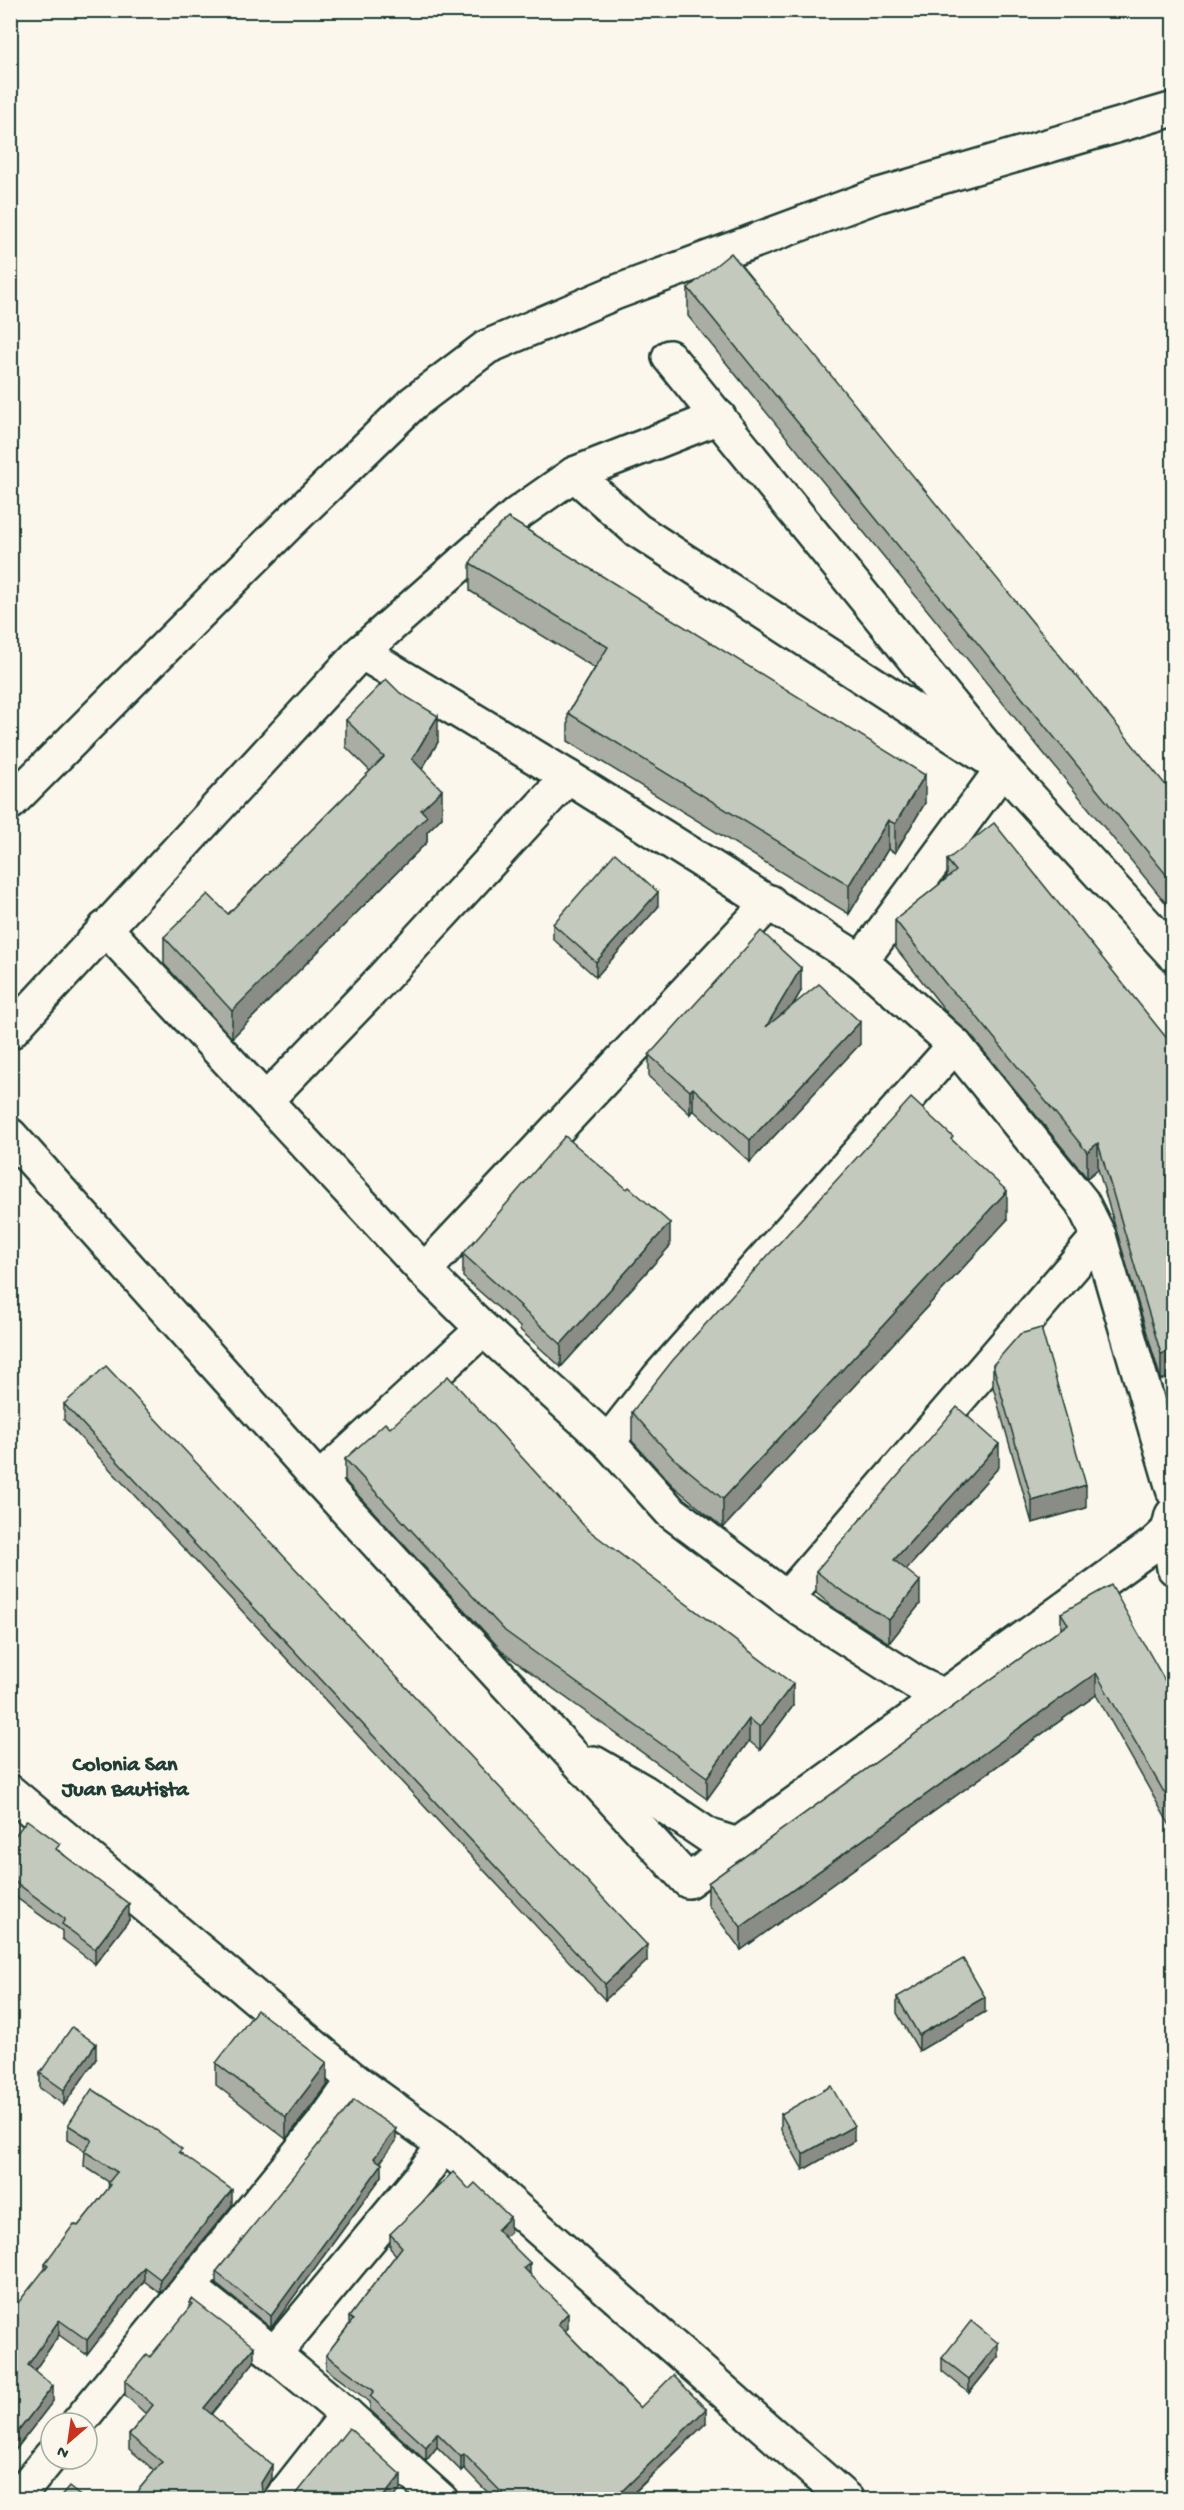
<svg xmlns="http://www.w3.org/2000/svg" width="1184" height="2510" font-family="'Gochi Hand',sans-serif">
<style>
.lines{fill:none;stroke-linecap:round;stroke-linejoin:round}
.minor-casing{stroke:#1f3d34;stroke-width:38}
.tertiary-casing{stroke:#1f3d34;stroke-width:38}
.minor{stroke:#fbf7ec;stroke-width:33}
.tertiary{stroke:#fbf7ec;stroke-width:33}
.wall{fill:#a9ada3;stroke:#1f3d34;stroke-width:1.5}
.shaded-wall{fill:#898d85;stroke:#1f3d34;stroke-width:1.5}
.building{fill:#c4c9be;stroke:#1f3d34;stroke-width:1.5}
.labels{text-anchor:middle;stroke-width:4.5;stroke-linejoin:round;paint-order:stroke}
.neighbourhood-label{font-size:22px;font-weight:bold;fill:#1f3d34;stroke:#fbf7ec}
</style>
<rect width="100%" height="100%" fill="#fbf7ec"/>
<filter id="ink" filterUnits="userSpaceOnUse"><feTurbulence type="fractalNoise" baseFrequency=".0167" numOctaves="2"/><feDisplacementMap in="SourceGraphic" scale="12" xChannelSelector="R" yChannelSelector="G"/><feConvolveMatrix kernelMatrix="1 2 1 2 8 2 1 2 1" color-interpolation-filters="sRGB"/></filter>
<g filter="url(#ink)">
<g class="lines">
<!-- minor casing -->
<g class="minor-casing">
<g id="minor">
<polyline points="669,357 1003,768 1174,955"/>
<polyline points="574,474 637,530 1003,768 861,961"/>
<polyline points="361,652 568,777 861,961 955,1045 1082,1202 1099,1236 1174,1492"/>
<polyline points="105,928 424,1271 483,1329 608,1442 670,1511 802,1610 918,1684 944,1696"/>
<polyline points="10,1032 361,652 517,514 574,474 719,417"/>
<polyline points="266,1100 370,992 568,777"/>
<polyline points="10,1135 319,1480 688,1881 1154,1544 1168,1531"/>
<polyline points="424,1271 770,902"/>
<polyline points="608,1442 659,1377 955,1045"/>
<polyline points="319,1480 483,1329"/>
<polyline points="1172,1515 1168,1531 1174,1568"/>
<polyline points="787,1598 1099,1236"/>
<polyline points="594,1763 644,1792 709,1836 738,1845"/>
<polyline points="10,1792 354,2080 444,2145 847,2500"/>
<polyline points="189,2287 274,2354"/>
<polyline points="347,2415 441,2500"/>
<polyline points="78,2423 325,2121 354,2080"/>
<polyline points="15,2500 51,2456"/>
<polyline points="280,2500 347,2415 274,2354 420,2178 444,2145"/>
</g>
</g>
<!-- tertiary casing -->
<g class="tertiary-casing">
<polyline id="tertiary" points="10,803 289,523 413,403 487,347 614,293 876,196 1174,109"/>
</g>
<!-- minor -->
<use href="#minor" class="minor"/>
<!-- tertiary -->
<use href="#tertiary" class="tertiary"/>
</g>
<!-- wall -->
<g class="wall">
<polygon points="688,288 1173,794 1173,912 688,316"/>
<polygon points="470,563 925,803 895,853 888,849 849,914 568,741 568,713 595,668 470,591"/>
<polygon points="346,720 438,742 422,769 442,817 427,832 427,842 232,1038 164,964 164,937 228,914 370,771 346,747"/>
<polygon points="947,860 1173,1046 1173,1377 1161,1380 1098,1169 1087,1178 969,1033 948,1014 895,947 895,920 947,878"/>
<polygon points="658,907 596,977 553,939 553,924"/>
<polygon points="801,991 793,1005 860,1044 750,1162 693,1110 690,1114 649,1077 649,1055"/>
<polygon points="953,1141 1007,1220 723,1528 672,1485 632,1441 632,1412"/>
<polygon points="670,1246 561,1367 520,1330 520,1327 463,1277 463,1254"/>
<polygon points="993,1365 1086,1508 1032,1523 993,1387"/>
<polygon points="64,1404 647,1961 605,2000 64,1420"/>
<polygon points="390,1428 587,1529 793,1706 760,1750 749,1741 707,1799 505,1654 345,1481 345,1459"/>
<polygon points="999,1467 906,1570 920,1604 889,1643 837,1610 816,1593 816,1571"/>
<polygon points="1061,1613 1173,1695 1173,1831 1096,1695 741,1950 708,1905 708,1883 1061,1629"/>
<polygon points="10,1842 60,1851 129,1920 95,1964 62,1939 62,1931 10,1893"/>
<polygon points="897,1997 985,2012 919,2051 897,2013"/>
<polygon points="96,2059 64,2105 40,2088 40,2073"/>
<polygon points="216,2063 327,2086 286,2139 216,2085"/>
<polygon points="781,2114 854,2141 803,2170 781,2130"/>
<polygon points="68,2125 182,2154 232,2205 160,2293 144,2281 87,2355 59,2335 34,2371 53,2401 10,2457 45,2269 45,2263 78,2226 108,2189 109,2182 84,2166 85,2151 68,2140"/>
<polygon points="396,2141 380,2163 382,2176 271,2328 216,2284 216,2272"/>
<polygon points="510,2232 504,2237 568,2328 565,2331 640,2408 706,2423 628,2499 494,2499 464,2468 461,2471 437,2447 426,2461 370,2410 370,2402 326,2369 326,2355 349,2325 349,2317 396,2255 390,2248 390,2234"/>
<polygon points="192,2299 254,2362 211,2414 272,2479 264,2494 268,2499 135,2499 135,2494 155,2471 129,2449 129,2435 146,2414 125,2395 125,2381 150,2357 190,2309 190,2302"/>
<polygon points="998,2357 969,2393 942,2371 942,2358"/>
</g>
<!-- shaded-wall -->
<g class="shaded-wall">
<polygon points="438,716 438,742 412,786 412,759"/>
<polygon points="925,775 925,803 895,853 895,824"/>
<polygon points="442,790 442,817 427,832 427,842 232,1038 232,1011 421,810"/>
<polygon points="888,820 888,849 849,914 849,885"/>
<polygon points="658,892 658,907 596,977 596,962"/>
<polygon points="801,968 801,991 766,1049 766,1027"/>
<polygon points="860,1022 860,1044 750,1162 750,1140"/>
<polygon points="693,1088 693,1110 690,1114 690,1091"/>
<polygon points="1098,1143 1098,1169 1087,1178 1087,1152"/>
<polygon points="1007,1191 1007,1220 723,1528 723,1499"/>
<polygon points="670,1223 670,1246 561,1367 561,1344"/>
<polygon points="1173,1350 1173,1377 1161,1380 1161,1354"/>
<polygon points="999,1444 999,1467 894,1583 894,1560"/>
<polygon points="1086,1485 1086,1508 1032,1523 1032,1501"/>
<polygon points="920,1581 920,1604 889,1643 889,1620"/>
<polygon points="1096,1673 1096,1695 741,1950 741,1927"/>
<polygon points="793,1684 793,1706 760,1750 760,1727"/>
<polygon points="749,1719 749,1741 707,1799 707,1777"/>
<polygon points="129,1904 129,1920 95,1964 95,1949"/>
<polygon points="647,1945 647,1961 605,2000 605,1984"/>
<polygon points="985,1997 985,2012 919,2051 919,2035"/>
<polygon points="96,2044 96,2059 64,2105 64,2090"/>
<polygon points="327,2063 327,2086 286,2139 286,2117"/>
<polygon points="854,2126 854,2141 803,2170 803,2154"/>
<polygon points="396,2129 396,2141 374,2170 374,2158"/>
<polygon points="382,2164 382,2176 271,2328 271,2316"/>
<polygon points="232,2190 232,2205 160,2293 160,2279"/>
<polygon points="510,2217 510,2232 497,2244 497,2230"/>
<polygon points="530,2263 530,2277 524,2268"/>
<polygon points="144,2267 144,2281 87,2355 87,2340"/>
<polygon points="568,2313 568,2328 558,2338 558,2324"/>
<polygon points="59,2320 59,2335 28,2380 28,2365"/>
<polygon points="998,2343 998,2357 969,2393 969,2379"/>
<polygon points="254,2347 254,2362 204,2423 204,2408"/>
<polygon points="53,2386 53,2401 10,2457 10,2442"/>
<polygon points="706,2409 706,2423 627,2499 621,2492"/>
<polygon points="437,2433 437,2447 426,2461 426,2447"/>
<polygon points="464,2454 464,2468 461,2471 461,2457"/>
<polygon points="272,2465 272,2479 261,2498 261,2483"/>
<polygon points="401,2475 401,2489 393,2499 383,2499 383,2497"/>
</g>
<!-- building -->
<g class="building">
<polygon points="731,253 1173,794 1173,883 688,288"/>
<polygon points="508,518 925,775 895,824 888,820 849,885 568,713 608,647 470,563 486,538"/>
<polygon points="386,679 400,693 438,716 412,759 442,790 421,810 427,816 232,1011 164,937 208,894 228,914 384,757 346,720"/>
<polygon points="994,823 1173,1046 1173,1350 1161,1354 1098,1143 1087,1152 969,1007 948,987 895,920 956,871 947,860"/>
<polygon points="615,853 658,892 596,962 553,924"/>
<polygon points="761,931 801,968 766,1027 819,984 860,1022 750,1140 693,1088 690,1091 649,1055"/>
<polygon points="911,1098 953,1137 951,1139 1007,1191 723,1499 672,1457 632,1412 673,1360"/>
<polygon points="565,1136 627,1189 629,1187 670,1223 561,1344 520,1307 521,1306 463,1254"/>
<polygon points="1041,1328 1086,1485 1032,1501 993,1365 1020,1334"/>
<polygon points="106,1366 647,1945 605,1984 64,1404"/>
<polygon points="448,1376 587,1529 793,1684 760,1727 749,1719 707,1777 505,1631 345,1459 385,1423 390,1428"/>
<polygon points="957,1407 999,1444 894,1560 920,1581 889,1620 837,1588 816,1571"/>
<polygon points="1111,1585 1173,1695 1173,1808 1096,1673 741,1927 708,1883 1068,1624 1061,1613"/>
<polygon points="27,1820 60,1844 56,1849 129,1904 95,1949 62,1924 65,1919 10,1878 10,1842"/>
<polygon points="963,1959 985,1997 919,2035 897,1997"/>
<polygon points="257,2010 327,2063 286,2117 216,2063"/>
<polygon points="72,2027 96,2044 64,2090 40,2073"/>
<polygon points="831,2086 854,2126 803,2154 781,2114"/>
<polygon points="92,2089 159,2132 182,2149 179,2152 232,2190 160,2279 144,2267 87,2340 59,2320 28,2365 53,2386 10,2442 10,2313 48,2265 45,2263 74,2224 78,2226 111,2185 108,2183 117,2172 84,2151 92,2140 68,2125"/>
<polygon points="354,2100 396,2129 374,2158 382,2164 271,2316 216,2272"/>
<polygon points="453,2172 469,2189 475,2183 510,2217 497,2230 530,2263 524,2268 568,2313 558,2324 640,2408 673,2375 706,2409 621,2492 628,2499 508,2499 464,2454 461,2457 437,2433 426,2447 370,2396 374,2391 326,2355 353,2320 349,2317 402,2247 390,2234"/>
<polygon points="192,2299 254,2347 204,2408 272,2465 261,2483 262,2492 268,2499 141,2499 135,2494 162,2462 129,2435 153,2405 125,2381 147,2354 150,2357 193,2304 190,2302"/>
<polygon points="971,2321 998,2343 969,2379 942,2358"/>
<polygon points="349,2428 401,2475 383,2497 386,2499 291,2499 294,2497"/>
<polygon points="69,2487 84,2499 59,2499"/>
</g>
</g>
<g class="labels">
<!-- neighbourhood labels -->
<g class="neighbourhood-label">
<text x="125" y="1770">Colonia San<tspan x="125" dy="25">Juan Bautista</tspan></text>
</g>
</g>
<!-- margin -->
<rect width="1184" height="2510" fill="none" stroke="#fbf7ec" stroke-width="36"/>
<rect x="18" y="18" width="1148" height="2474" fill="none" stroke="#1f3d34" stroke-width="2" filter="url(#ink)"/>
<!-- north arrow -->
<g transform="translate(69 2441) rotate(209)"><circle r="28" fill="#fbf7ec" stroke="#a3ada2" stroke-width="1.5"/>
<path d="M0-4.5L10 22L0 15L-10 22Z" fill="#c8321e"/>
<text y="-9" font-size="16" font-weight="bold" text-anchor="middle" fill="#1f3d34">N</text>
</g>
</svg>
